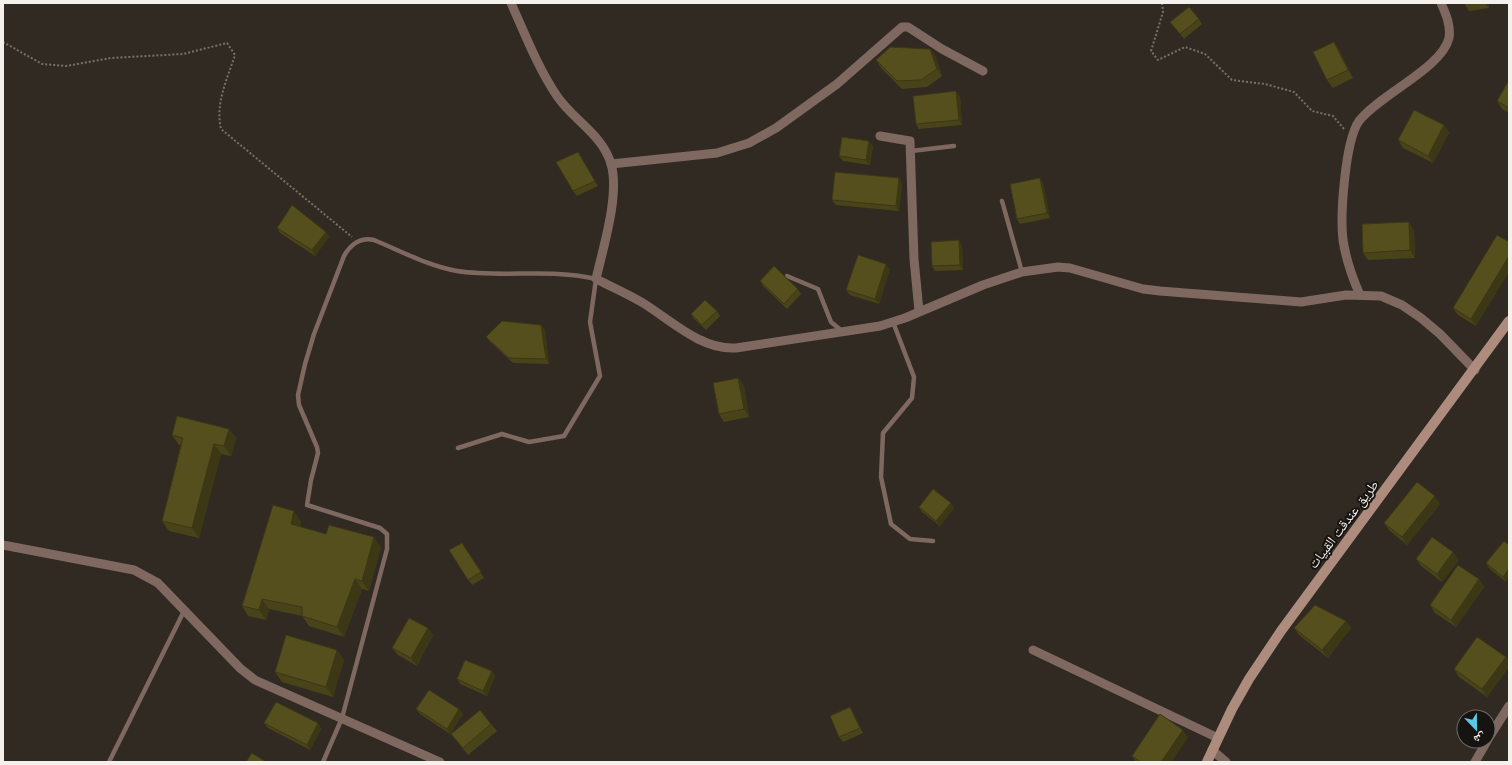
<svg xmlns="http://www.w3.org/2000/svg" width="1512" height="765" font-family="Lato,'Noto Naskh Arabic',sans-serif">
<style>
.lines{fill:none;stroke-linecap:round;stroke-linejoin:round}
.path{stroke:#76716b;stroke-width:2;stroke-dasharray:2 2;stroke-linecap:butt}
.service{stroke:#7e6860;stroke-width:4.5}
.minor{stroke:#7e6860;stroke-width:9}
.secondary{stroke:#ad8b7d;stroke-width:10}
.wall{fill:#494319}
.shaded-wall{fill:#3c3714}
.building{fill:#554e1d;stroke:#3c3714}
.labels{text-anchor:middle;stroke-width:4;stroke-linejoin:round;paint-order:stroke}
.street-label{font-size:14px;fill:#f4f0ec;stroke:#161310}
</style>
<rect width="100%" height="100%" fill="#302a23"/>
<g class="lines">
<!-- path -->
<g class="path">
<polyline points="1162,3 1163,12 1151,51 1158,60 1185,47 1205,54 1232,80 1265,84 1294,92 1312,111 1333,116 1344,129"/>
<path d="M3,42l39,22 24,2 45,-8 72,-4 44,-11 8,12c-8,25 -20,48 -14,74l131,108"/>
</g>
<!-- service -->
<g class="service">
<polyline points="911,151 954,146"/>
<polyline points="1002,201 1022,272"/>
<polyline points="787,276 818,289 831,322 842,331"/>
<polyline points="893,322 914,377 912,398 883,433 881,477 891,524 910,539 933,541"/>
<polyline points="109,762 184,611"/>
<path d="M323,762l19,-44 45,-169v-15l-7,-6 -73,-23 4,-25 7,-27 -1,-6 -18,-42 -1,-10 7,-31 9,-30 30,-78c7,-12 16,-19 30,-16 27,11 54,26 83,31 46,7 94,-3 139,8l-6,43 10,54 -36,60 -35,6 -27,-8 -44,14"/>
</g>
<!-- minor -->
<g class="minor">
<path d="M511,3c14,31 27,65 46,93 16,24 46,39 54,68 9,30 -8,84 -15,115 16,8 32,15 47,24 29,18 58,47 93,45l144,-22 25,-8 78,-33 39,-13 36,-5 12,1 73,21 17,2 141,11 45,-7 35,1 21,9 19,13 19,16 35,36"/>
<polyline points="880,136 910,141 914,259 919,311"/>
<polyline points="611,164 717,153 749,143 776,128 837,84 902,27 908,27 942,49 983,71"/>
<path d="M1360,295c-8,-18 -14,-35 -17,-55 -3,-24 2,-99 16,-119 20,-26 83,-53 90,-83 2,-12 -3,-24 -8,-35"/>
<polyline points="3,545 134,570 158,583 241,669 255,680 440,762"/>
<polyline points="1033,650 1218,738"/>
<polyline points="1488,739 1509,706"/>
<polyline points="1212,750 1226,762"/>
<polyline points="1475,762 1487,741"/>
</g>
<!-- secondary -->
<polyline class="secondary" points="1207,762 1232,709 1249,679 1281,631 1509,321"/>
</g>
<!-- wall -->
<g class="wall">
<polygon points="1464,3 1488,3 1489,8 1469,11"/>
<polygon points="1199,19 1202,24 1184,39 1170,22"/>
<polygon points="930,49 936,57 942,76 927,87 902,89 881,68 876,60"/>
<polygon points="1339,50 1353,78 1333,88 1327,80"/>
<polygon points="1509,80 1509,113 1502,109 1497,101"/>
<polygon points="960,96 962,125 919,129 916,124"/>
<polygon points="1444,125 1449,133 1433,163 1403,148 1398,140"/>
<polygon points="873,146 870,165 843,161 839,156"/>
<polygon points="581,157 598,186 577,196 573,191"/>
<polygon points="1043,183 1050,218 1020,224 1017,219"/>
<polygon points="902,184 899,211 836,205 832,200"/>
<polygon points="277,228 326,232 329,237 315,256 280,233"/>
<polygon points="1414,230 1415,258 1368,260 1363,253"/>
<polygon points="1497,235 1476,326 1458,315 1453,308"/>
<polygon points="962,245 963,270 935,271 932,266"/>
<polygon points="890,269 879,304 850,295 846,290"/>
<polygon points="760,281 798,289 801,294 787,309 763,286"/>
<polygon points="717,311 720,316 706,330 694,319 691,314"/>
<polygon points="541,325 545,330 549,364 513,363 490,342 486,337"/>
<polygon points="738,378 744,386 749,417 724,422 719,414"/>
<polygon points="229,429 236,438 231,456 221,454 199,538 169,531 162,521 181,445 179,445 172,435"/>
<polygon points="1440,504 1407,545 1389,530 1384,523"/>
<polygon points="919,507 954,508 940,526 922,512"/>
<polygon points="301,521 300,527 326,534 381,547 369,591 362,589 344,637 309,626 302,616 269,609 266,620 248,616 242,606"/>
<polygon points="1504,541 1506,582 1489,568 1486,563"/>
<polygon points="462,543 484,578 472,585 468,580"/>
<polygon points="1416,559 1459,560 1442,582 1421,566"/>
<polygon points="1479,579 1484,587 1456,627 1435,613 1430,605"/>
<polygon points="1346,621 1351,628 1328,658 1299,635 1294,628"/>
<polygon points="428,628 433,635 417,666 398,655 392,648"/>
<polygon points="337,650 344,660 333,697 282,682 275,672"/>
<polygon points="1506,657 1509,662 1509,667 1487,697 1459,677 1454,669"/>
<polygon points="495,676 487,696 460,684 457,679"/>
<polygon points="850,707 853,712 863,733 843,742 839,737"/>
<polygon points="416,709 459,709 463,714 450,734 420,714"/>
<polygon points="264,723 318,723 321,729 310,750 268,728"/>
<polygon points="491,724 497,731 468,755 451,734"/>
<polygon points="1188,737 1171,762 1136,762 1132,756"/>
</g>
<!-- shaded-wall -->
<g class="shaded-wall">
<polygon points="1485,3 1488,3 1489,8"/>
<polygon points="1334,42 1339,50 1353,78 1348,70"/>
<polygon points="930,49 936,57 942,76 937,69"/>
<polygon points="956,91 960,96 962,125 959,120"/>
<polygon points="1444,125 1449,133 1433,163 1428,156"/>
<polygon points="869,141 873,146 870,165 866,160"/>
<polygon points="899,178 902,184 899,211 896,206"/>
<polygon points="1040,178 1043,183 1050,218 1047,213"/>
<polygon points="1409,222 1414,230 1415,258 1410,250"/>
<polygon points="326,232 329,237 315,256 312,250"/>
<polygon points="959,240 962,245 963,270 960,265"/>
<polygon points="1509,256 1509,272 1476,326 1471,319"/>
<polygon points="886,264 890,269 879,304 875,299"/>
<polygon points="541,325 545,330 549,364 546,359"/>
<polygon points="738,378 744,386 749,417 744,409"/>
<polygon points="229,429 236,438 231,456 224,446"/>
<polygon points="214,444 221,454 199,538 192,528"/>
<polygon points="1435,496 1440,504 1407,545 1402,537"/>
<polygon points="951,503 954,508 940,526 936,521"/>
<polygon points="294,511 301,521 298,534 291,524"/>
<polygon points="374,537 381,547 369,591 362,581"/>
<polygon points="1453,552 1459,560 1442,582 1437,574"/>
<polygon points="1509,569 1509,578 1506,582 1503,577"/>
<polygon points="355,579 362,589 344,637 337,627"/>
<polygon points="1479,579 1484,587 1456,627 1451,620"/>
<polygon points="262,599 269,609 266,620 259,610"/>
<polygon points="1346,621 1351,628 1328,658 1322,650"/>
<polygon points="428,628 433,635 417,666 411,658"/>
<polygon points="337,650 344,660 333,697 326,687"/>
<polygon points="1506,657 1509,662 1509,667 1487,697 1482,689"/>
<polygon points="492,671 495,676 487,696 483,691"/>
<polygon points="850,707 853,712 863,733 860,728"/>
<polygon points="459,709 463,714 450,734 447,729"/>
<polygon points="318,723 321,729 310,750 307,745"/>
<polygon points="1183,730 1188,737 1171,762 1161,762"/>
</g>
<!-- building -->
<g class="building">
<polygon points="1189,7 1199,19 1180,34 1170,22"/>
<polygon points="1334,42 1348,70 1327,80 1313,52"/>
<polygon points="890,47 930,49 937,69 921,80 897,81 876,60"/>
<polygon points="1509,80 1509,108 1497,101"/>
<polygon points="956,91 959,120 916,124 913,96"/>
<polygon points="1414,110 1444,125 1428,156 1398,140"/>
<polygon points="842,137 869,141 866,160 839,156"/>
<polygon points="578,152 595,181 573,191 556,162"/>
<polygon points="835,172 899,178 896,206 832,200"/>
<polygon points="1040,178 1047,213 1017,219 1010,184"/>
<polygon points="292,205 326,232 312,250 277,228"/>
<polygon points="1409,222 1410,250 1363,253 1362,224"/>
<polygon points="1497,235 1509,242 1509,256 1471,319 1453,308"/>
<polygon points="959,240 960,265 932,266 931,242"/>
<polygon points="858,255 886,264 875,299 846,290"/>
<polygon points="774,266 798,289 784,304 760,281"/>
<polygon points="705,300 717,311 702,325 691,314"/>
<polygon points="502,321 541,325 546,359 509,358 486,337"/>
<polygon points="738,378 744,409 719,414 713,383"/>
<polygon points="177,416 229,429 224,446 214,444 192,528 162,521 183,438 172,435"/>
<polygon points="1417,482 1435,496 1402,537 1384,523"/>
<polygon points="933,489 951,503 936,521 919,507"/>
<polygon points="273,505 294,511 291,524 326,534 329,525 374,537 362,581 355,579 337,627 302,616 302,607 262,599 259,610 242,606"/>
<polygon points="1432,537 1453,552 1437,574 1416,559"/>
<polygon points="1504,541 1509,545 1509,569 1503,577 1486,563"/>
<polygon points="462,543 481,572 468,580 449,550"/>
<polygon points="1458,565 1479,579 1451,620 1430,605"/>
<polygon points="1315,605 1346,621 1322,650 1294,628"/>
<polygon points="409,618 428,628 411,658 392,648"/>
<polygon points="286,635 337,650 326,687 275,672"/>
<polygon points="1477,637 1506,657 1482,689 1454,669"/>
<polygon points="465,660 492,671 483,691 457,679"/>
<polygon points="429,690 459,709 447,729 416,709"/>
<polygon points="276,702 318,723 307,745 264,723"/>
<polygon points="850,707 860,728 839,737 830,716"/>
<polygon points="480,710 491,724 463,748 451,734"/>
<polygon points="1160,714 1183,730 1161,762 1141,762 1132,756"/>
<polygon points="252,753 266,762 246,762"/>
</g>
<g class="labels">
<!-- street labels -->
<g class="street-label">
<text transform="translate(1343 524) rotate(-53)" y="5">طريق عندقت القبيات</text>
</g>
</g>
<!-- border -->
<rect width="1512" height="765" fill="none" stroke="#f4f0ec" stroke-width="8"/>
<!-- north arrow -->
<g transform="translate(1476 729) rotate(158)"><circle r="19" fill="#161310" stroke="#6f6b68"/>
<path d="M0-3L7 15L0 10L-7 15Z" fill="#59c8e5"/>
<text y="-6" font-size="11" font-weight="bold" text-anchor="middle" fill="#f4f0ec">ش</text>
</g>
</svg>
